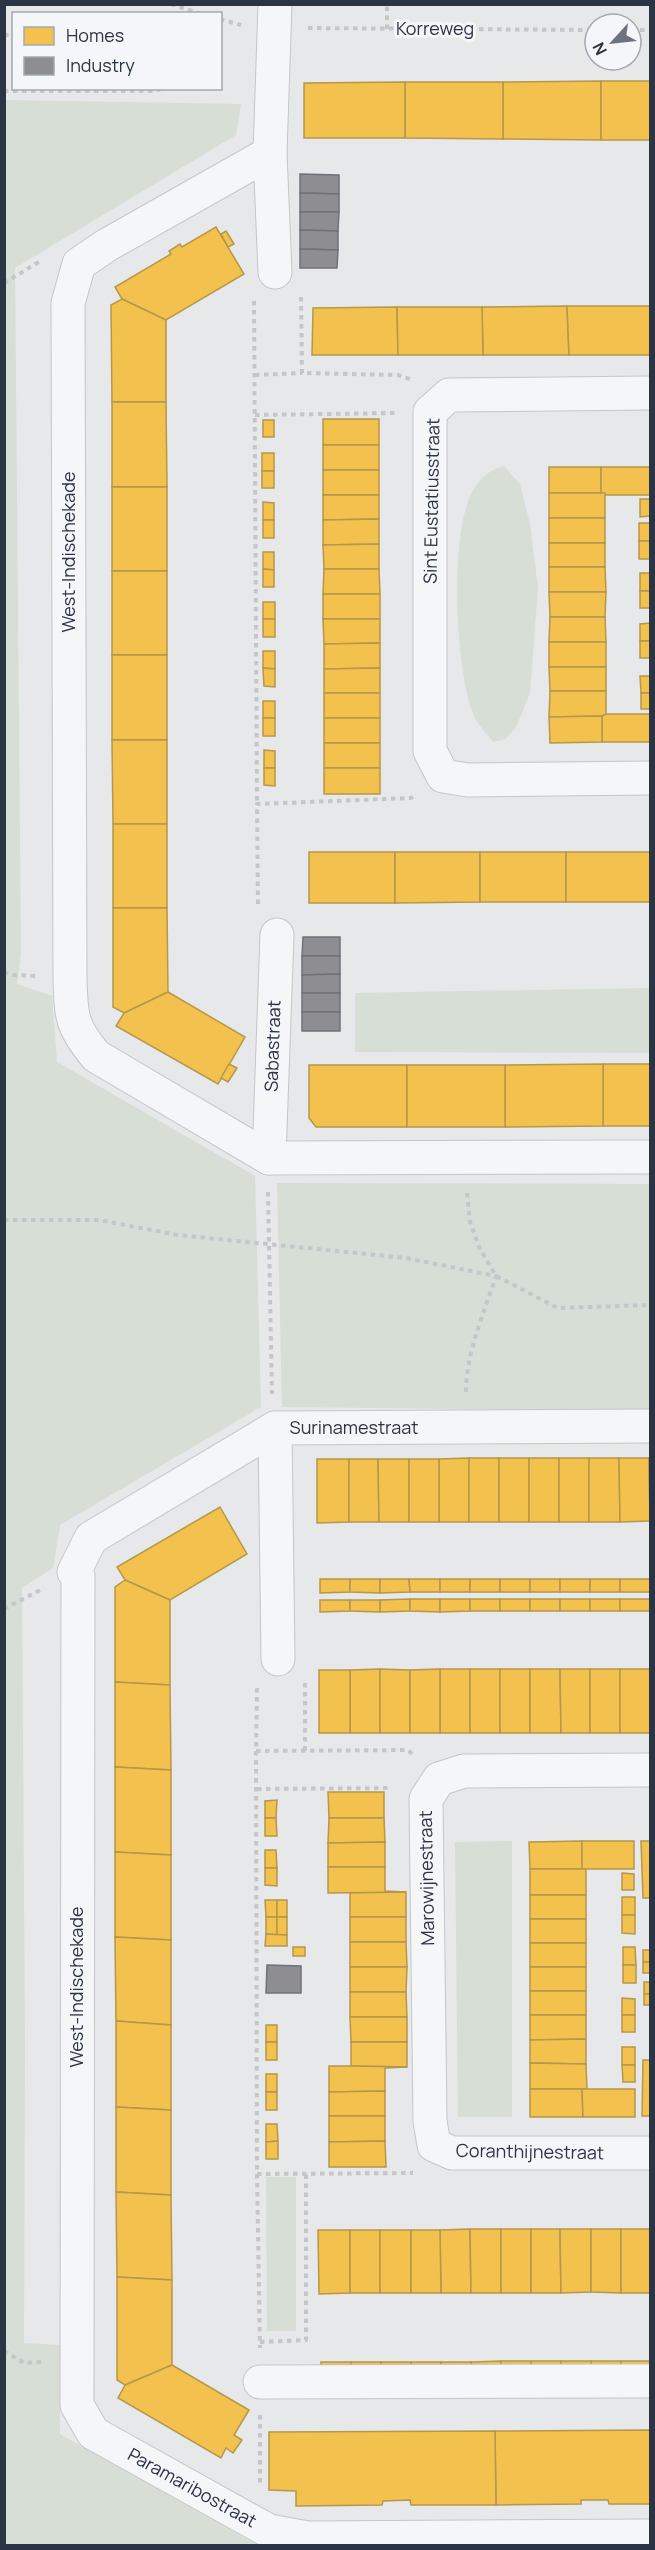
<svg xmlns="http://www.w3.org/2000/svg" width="655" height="2550" font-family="Manrope,sans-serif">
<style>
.green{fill:#d6ded6}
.homes{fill:#f2c14e;stroke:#b6974b;stroke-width:1.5}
.industry{fill:#8d8d92;stroke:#70727b;stroke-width:1.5}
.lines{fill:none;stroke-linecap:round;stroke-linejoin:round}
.minor-casing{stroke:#c4c6c8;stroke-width:35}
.path{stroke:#c5c6ca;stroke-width:4;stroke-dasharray:4.5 4.5;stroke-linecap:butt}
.minor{stroke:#f5f6f7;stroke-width:33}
.labels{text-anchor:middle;stroke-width:6;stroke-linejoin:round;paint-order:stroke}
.street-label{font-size:18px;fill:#2b3445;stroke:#f4f6f9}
</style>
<rect width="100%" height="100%" fill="#e6e8ea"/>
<!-- green -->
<g class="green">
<polygon points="5,100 241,104 236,135 15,268 21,954 17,984 52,996 57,1062 255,1176 261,1407 60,1525 53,1568 22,1588 25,2046 24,2343 60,2345 60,2434 257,2545 5,2545"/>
<path d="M504,466l16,18 10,40 8,64 -8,105 -14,34 -10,12 -13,3c-6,-8 -15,-17 -19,-26 -19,-44 -26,-190 1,-229 8,-12 16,-17 29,-21z"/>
<polygon points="650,988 650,1053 355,1052 355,993"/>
<polygon points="277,1183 650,1184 650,1411 282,1407"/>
<polygon points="512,1841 512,2117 458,2117 455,1842"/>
<polygon points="266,2177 296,2177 296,2331 267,2331"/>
</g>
<!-- homes -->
<g class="homes">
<polygon points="601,81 601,140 503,139 503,82"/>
<rect x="601" y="81" width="49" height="59"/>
<polygon points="405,82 503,82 503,139 405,138"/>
<polygon points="405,82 405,138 304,138 304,83"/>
<polygon points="216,227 244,274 166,320 122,299 115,287 171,254 169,251 180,244 182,247"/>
<polygon points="226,231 234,244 228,247 221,234"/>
<polygon points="122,299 166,320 166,402 112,402 111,305"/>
<polygon points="567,306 569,355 483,355 482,307"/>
<polygon points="567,306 650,306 650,355 569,355"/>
<polygon points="397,307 398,355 312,355 313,308"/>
<polygon points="397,307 482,307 483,355 398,355"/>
<polygon points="112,402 166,402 167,487 112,487"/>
<rect x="323" y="419" width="56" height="26"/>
<rect x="263" y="420" width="11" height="17"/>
<rect x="323" y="445" width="56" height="25"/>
<rect x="262" y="453" width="12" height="18"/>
<rect x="549" y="467" width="52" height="26"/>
<polygon points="601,467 650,467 650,495 605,495 601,493"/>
<rect x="323" y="470" width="56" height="25"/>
<rect x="262" y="471" width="12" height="17"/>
<rect x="112" y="487" width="55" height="84"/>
<rect x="549" y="493" width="56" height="25"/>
<polygon points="323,495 379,495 379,519 323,520"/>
<polygon points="640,499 650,499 650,516 640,517"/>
<polygon points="263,502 274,503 274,520 263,520"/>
<rect x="549" y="518" width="56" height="25"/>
<polygon points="379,519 379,544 323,545 323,520"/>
<rect x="263" y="520" width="11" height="18"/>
<rect x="639" y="523" width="11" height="18"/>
<rect x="639" y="541" width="11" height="18"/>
<rect x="549" y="543" width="56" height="24"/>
<polygon points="379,544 379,569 324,569 323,545"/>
<polygon points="263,552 274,552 274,570 263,569"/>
<polygon points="549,567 605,567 606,592 549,592"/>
<polygon points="263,569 274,570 274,587 263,587"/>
<polygon points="324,569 379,569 380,594 323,594"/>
<rect x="112" y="571" width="55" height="84"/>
<rect x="640" y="573" width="10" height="18"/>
<rect x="640" y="591" width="10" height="17"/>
<polygon points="549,592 606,592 605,617 550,617"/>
<rect x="323" y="594" width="57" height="25"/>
<rect x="263" y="602" width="12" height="17"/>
<polygon points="550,617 605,617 606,642 549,642"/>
<rect x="263" y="619" width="12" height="18"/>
<polygon points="323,619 380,619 380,643 324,644"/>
<polygon points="650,623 650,641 640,641 640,624"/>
<rect x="640" y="641" width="10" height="17"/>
<rect x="549" y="642" width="57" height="25"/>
<polygon points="380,643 380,668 324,669 324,644"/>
<polygon points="263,651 275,651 275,669 263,668"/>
<rect x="112" y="655" width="55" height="85"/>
<polygon points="549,667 606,667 606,691 550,691"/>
<polygon points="263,668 275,669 275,687 264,686"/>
<polygon points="380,668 380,693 324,693 324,669"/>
<polygon points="640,676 650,676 650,693 641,693"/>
<polygon points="550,691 606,691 606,716 549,717"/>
<rect x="324" y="693" width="56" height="25"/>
<rect x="641" y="693" width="9" height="16"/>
<rect x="263" y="701" width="12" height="17"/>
<polygon points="606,714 650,714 650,742 602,742 602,716"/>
<polygon points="602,716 602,742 550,743 549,717"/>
<rect x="263" y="718" width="12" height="18"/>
<rect x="324" y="718" width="56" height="25"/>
<polygon points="112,740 167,740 167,824 113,824"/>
<rect x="324" y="743" width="56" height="25"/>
<polygon points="264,750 275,751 275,768 264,768"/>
<polygon points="264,768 275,768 275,786 264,785"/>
<rect x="324" y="768" width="56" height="26"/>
<rect x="113" y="824" width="54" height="84"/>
<rect x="309" y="852" width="86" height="51"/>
<polygon points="395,852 480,852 480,902 395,903"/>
<rect x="480" y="852" width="86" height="50"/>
<rect x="566" y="852" width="84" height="50"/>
<polygon points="113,908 167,908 168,992 124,1013 113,1007"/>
<polygon points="168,992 245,1037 218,1084 116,1026 124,1013"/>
<polygon points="229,1064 237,1068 228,1082 221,1078"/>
<rect x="603" y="1064" width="47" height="62"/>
<polygon points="603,1064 603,1126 505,1127 505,1065"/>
<polygon points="309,1065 407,1065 407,1127 316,1127 309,1118"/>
<rect x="407" y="1065" width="98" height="62"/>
<polygon points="469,1458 469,1522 439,1522 439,1459"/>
<rect x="469" y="1458" width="30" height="64"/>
<rect x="499" y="1458" width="30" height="64"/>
<rect x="529" y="1458" width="30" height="64"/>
<rect x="559" y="1458" width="30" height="64"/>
<polygon points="589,1458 619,1458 620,1522 589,1522"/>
<polygon points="619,1458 649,1458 650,1521 620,1522"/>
<polygon points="649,1458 650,1458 650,1521"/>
<polygon points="317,1459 349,1459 349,1522 317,1523"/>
<polygon points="349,1459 378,1459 379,1522 349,1522"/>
<polygon points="378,1459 409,1459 409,1522 379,1522"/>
<rect x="409" y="1459" width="30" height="63"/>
<polygon points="220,1507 247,1554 170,1600 125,1580 117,1567"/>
<polygon points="320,1579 350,1579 350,1592 320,1593"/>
<polygon points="350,1579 380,1579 380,1593 350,1592"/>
<polygon points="380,1579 409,1579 410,1592 380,1593"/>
<polygon points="409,1579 440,1579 440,1592 410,1592"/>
<rect x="440" y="1579" width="30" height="13"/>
<rect x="470" y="1579" width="30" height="13"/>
<rect x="500" y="1579" width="30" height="13"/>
<rect x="530" y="1579" width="30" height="13"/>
<rect x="560" y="1579" width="30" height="13"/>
<rect x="590" y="1579" width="30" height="13"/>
<rect x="620" y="1579" width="30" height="13"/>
<polygon points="125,1580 170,1600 170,1685 115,1682 115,1587"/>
<polygon points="410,1599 410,1611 380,1612 380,1600"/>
<polygon points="410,1599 440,1599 440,1612 410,1611"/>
<polygon points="440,1599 470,1599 470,1611 440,1612"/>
<rect x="470" y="1599" width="30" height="12"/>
<rect x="500" y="1599" width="30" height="12"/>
<rect x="530" y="1599" width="30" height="12"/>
<rect x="560" y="1599" width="30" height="12"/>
<rect x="590" y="1599" width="30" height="12"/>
<rect x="620" y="1599" width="30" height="12"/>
<polygon points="320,1600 350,1600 350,1611 320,1612"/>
<polygon points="350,1600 380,1600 380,1612 350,1611"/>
<polygon points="380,1669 380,1733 350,1733 350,1670"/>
<polygon points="380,1669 410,1670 410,1733 380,1733"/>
<rect x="440" y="1669" width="30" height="64"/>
<polygon points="440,1669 440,1733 410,1733 410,1670"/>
<rect x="470" y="1669" width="30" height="64"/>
<rect x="500" y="1669" width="30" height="64"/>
<polygon points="530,1669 560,1669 561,1733 530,1733"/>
<polygon points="560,1669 590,1669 590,1733 561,1733"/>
<rect x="590" y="1669" width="30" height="64"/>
<rect x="620" y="1669" width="30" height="64"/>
<rect x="319" y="1670" width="31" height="63"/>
<polygon points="115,1682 170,1685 171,1770 115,1767"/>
<polygon points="115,1767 171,1770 171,1855 115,1852"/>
<polygon points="328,1792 384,1792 384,1818 329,1818"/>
<polygon points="277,1800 276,1818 265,1818 265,1801"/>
<polygon points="265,1818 276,1818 277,1836 265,1836"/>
<polygon points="329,1818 384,1818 385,1842 328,1843"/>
<polygon points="582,1841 582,1869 530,1869 529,1842"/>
<rect x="582" y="1841" width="52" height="28"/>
<polygon points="641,1841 650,1841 650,1898 643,1898"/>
<polygon points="385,1842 385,1867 328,1867 328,1843"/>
<polygon points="265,1850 276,1850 277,1868 265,1868"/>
<polygon points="115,1852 171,1855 171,1940 115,1937"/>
<polygon points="328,1867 385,1867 385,1891 406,1892 328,1893"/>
<polygon points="265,1868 277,1868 277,1886 265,1885"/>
<rect x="530" y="1869" width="56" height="26"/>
<polygon points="622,1873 634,1874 634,1890 622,1890"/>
<polygon points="406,1892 406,1917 350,1917 350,1893"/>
<rect x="530" y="1895" width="56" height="24"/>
<rect x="622" y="1897" width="13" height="18"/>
<polygon points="265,1900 277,1900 277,1917 266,1917"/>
<rect x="277" y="1900" width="10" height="17"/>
<polygon points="622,1915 635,1915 635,1934 622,1933"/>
<polygon points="266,1917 277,1917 277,1935 266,1934"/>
<rect x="277" y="1917" width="10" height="18"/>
<rect x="350" y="1917" width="56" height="25"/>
<rect x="530" y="1919" width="56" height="24"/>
<polygon points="266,1934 287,1935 287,1946 265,1946"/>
<polygon points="115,1937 171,1940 171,2025 116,2021"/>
<polygon points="350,1942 406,1942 407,1967 350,1967"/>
<rect x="530" y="1943" width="56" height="24"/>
<rect x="293" y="1947" width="12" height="9"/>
<polygon points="623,1947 635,1947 636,1965 623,1965"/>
<rect x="643" y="1950" width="7" height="12"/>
<rect x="643" y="1962" width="7" height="11"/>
<rect x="623" y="1965" width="13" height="18"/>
<polygon points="350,1967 407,1967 406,1992 350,1992"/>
<rect x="530" y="1967" width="56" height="24"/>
<rect x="644" y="1982" width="6" height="12"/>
<rect x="530" y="1991" width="56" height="24"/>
<polygon points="350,1992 406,1992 407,2017 350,2017"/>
<rect x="644" y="1994" width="6" height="11"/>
<polygon points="622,1998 635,1999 635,2015 622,2015"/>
<polygon points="530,2015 586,2015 586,2039 530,2040"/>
<rect x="622" y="2015" width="13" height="17"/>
<polygon points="350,2017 407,2017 407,2042 351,2042"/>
<polygon points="116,2021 171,2025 171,2110 116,2107"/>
<rect x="266" y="2025" width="11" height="17"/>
<polygon points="586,2039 586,2064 530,2063 530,2040"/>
<rect x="266" y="2042" width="11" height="18"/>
<polygon points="351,2042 407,2042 407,2067 351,2066"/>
<rect x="622" y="2047" width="13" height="18"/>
<polygon points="643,2060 650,2060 650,2116 642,2116"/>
<polygon points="530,2063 586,2064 587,2089 530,2089"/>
<polygon points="622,2065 635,2065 635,2082 623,2082"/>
<polygon points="329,2066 351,2066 407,2067 385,2068 385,2091 329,2092"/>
<rect x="266" y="2074" width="11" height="18"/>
<polygon points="530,2089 582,2089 583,2117 530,2117"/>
<polygon points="582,2089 635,2089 635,2117 583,2117"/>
<polygon points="385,2091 385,2116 329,2116 329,2092"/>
<rect x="266" y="2092" width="11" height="18"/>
<polygon points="116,2107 171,2110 171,2195 116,2192"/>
<polygon points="329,2116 385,2116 385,2141 329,2142"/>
<polygon points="266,2124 277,2124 278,2141 266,2142"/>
<polygon points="278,2141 278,2159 266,2159 266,2142"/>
<polygon points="385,2141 386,2167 329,2167 329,2142"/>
<polygon points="116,2192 171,2195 172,2280 117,2277"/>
<polygon points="470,2229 471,2293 441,2293 440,2230"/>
<polygon points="470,2229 501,2229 501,2293 471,2293"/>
<rect x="501" y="2229" width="30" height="64"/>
<polygon points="531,2229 560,2229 561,2293 531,2293"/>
<polygon points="560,2229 591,2229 591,2292 561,2293"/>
<polygon points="591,2229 621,2229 621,2293 591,2292"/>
<rect x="621" y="2229" width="29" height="64"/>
<polygon points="318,2230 350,2230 350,2293 319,2294"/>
<rect x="350" y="2230" width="30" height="63"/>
<rect x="380" y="2230" width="31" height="63"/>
<polygon points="411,2230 440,2230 441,2293 411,2293"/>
<polygon points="117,2277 172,2280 172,2365 125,2385 117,2380"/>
<polygon points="501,2361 501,2375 472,2375 471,2362"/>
<rect x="501" y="2361" width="30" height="14"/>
<rect x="531" y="2361" width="30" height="14"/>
<polygon points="561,2361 591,2361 592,2374 561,2375"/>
<polygon points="591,2361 621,2361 621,2374 592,2374"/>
<rect x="621" y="2361" width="29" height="13"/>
<rect x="321" y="2362" width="30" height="13"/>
<rect x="351" y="2362" width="30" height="13"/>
<rect x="381" y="2362" width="30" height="13"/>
<rect x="411" y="2362" width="30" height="13"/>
<polygon points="441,2362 471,2362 472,2375 441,2375"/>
<polygon points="172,2365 249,2410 234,2435 242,2440 233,2453 226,2448 221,2458 118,2398 125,2385"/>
<polygon points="650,2430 650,2504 609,2504 608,2500 581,2500 581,2504 496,2505 495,2431"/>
<polygon points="495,2431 496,2505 411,2505 410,2500 383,2501 382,2505 296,2506 296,2491 269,2490 269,2432"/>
</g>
<!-- industry -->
<g class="industry">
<polygon points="300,174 339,175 339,194 300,193"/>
<polygon points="300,193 339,194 339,212 300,212"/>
<polygon points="300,212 339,212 338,231 300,230"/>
<polygon points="300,230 338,231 338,250 300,249"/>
<polygon points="300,249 338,250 337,268 300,268"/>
<polygon points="303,937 340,937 340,956 302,956"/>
<polygon points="302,956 340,956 340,974 302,975"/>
<polygon points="340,974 340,993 302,993 302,975"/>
<rect x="302" y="993" width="38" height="19"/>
<rect x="302" y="1012" width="38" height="19"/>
<polygon points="267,1965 301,1966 301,1993 266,1993"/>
</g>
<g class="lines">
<!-- minor casing -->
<g class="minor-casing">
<g id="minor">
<polyline points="275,4 270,153 275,272"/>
<path d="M270,153l-163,92 -28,19 -11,39 2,675c1,38 1,48 26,78l173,102 381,-1"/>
<polyline points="650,393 449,395 430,412 430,751 443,776 468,780 650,778"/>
<polyline points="269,1158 277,935"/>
<polyline points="650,1426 275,1428 91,1538 74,1572 78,1576 77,2405 93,2433 269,2531 308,2538 650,2536"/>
<polyline points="275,1428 278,1659"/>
<polyline points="650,1770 464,1771 439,1779 426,1799 430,2121 434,2145 452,2153 650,2153"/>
<polyline points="260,2382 650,2381"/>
</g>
</g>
<!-- path -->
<g class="path">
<polyline points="171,4 201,14"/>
<polyline points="220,19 241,25"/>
<polyline points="308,28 595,30"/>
<polyline points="387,29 387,4"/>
<polyline points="631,30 650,30"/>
<polyline points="4,35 14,35"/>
<polyline points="4,91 155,91 163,88"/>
<polyline points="4,283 42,260"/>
<polyline points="301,297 302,373 398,375 412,380"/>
<polyline points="254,301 257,804"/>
<polyline points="255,375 302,373"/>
<polyline points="255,415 396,413"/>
<polyline points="258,904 257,804 411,798 415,795"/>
<polyline points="4,972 13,975 36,976"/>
<polyline points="268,1192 272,1394"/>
<polyline points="467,1193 470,1222 480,1249 496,1276 558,1308 650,1305"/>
<path d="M4,1220h95l79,15 228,23 90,18c-12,37 -30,77 -30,116"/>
<polyline points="4,1609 44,1588"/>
<polyline points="305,1683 305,1751"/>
<polyline points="257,1688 256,1751 408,1750 414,1756"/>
<polyline points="256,1751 257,2174 260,2348"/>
<polyline points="257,1789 392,1788"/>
<polyline points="257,2174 413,2173"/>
<polyline points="260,2342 306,2340 306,2173"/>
<polyline points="4,2351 24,2363 43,2362"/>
<polyline points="260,2415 260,2486"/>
</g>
<!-- minor -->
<use href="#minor" class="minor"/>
</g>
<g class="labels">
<!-- street labels -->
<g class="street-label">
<text x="435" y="35">Korreweg</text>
<text transform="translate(432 501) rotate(-89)" y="6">Sint Eustatiusstraat</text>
<text transform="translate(69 552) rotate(-90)" y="6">West-Indischekade</text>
<text transform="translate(273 1046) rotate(-88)" y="6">Sabastraat</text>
<text x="354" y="1434">Surinamestraat</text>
<text transform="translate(427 1878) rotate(-91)" y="6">Marowijnestraat</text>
<text transform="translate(77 1987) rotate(-90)" y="6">West-Indischekade</text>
<text transform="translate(530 2152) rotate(1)" y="6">Coranthijnestraat</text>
<text transform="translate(192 2488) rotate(29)" y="6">Paramaribostraat</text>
</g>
</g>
<!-- border -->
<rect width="655" height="2550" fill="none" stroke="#2b3445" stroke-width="12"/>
<!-- legend -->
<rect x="12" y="12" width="210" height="78" fill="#f4f6f9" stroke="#a4a8b1" stroke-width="1.5"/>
<rect x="24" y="27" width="30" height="18" fill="#f2c14e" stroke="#a4a8b1" stroke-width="1.5"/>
<text x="66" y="42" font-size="18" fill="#2b3445">Homes</text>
<rect x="24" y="57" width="30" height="18" fill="#8d8d92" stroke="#a4a8b1" stroke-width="1.5"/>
<text x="66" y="72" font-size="18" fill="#2b3445">Industry</text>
<!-- north arrow -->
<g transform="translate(613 42) rotate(243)"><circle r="28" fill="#f4f6f9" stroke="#a4a8b1" stroke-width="1.5"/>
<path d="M0-4.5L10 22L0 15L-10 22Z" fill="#6c737f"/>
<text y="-9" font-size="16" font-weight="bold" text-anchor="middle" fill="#2b3445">N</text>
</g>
</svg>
